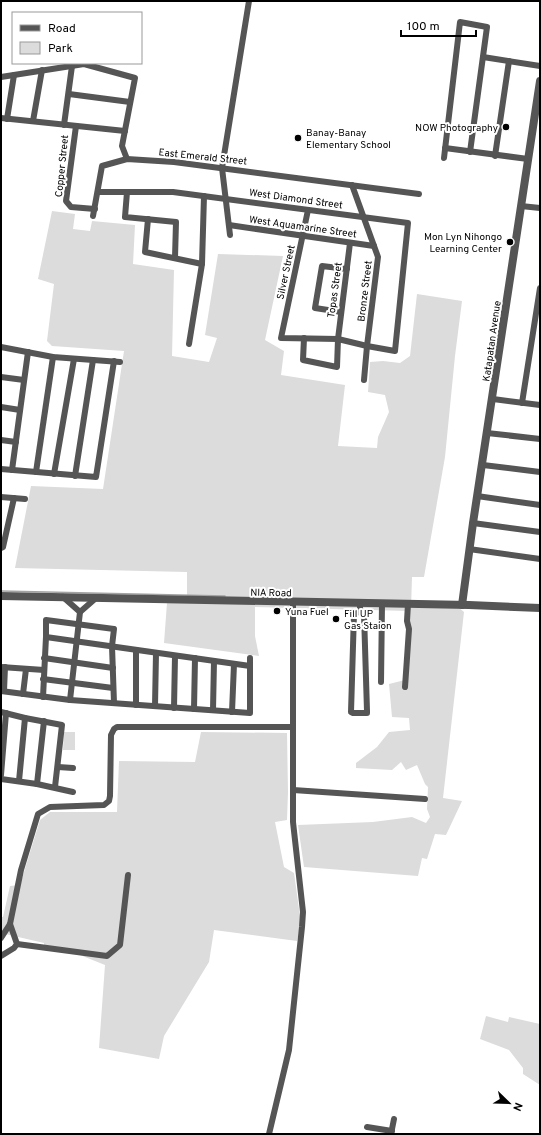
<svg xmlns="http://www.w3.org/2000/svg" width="541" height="1135" font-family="Overpass,sans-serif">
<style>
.green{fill:#dcdcdc}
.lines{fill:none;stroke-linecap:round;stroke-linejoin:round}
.stream{stroke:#a3a3a3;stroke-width:1.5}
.minor{stroke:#555;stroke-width:6}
.tertiary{stroke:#555;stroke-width:8}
.poi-dot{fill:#000;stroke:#fff;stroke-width:1.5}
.labels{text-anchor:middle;stroke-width:4;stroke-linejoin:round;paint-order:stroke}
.poi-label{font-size:10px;fill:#000;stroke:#fff;text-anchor:start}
.street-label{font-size:10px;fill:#000;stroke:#fff}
</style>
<rect width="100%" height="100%" fill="#fff"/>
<!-- green -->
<g class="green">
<polygon points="52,211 75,214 73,229 90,231 92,221 135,225 133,264 174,270 172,356 209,362 217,338 205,335 218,254 283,256 265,340 284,351 281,375 345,385 338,446 377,448 378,437 389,412 385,395 368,392 370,362 383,361 400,363 410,356 417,294 462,301 455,356 445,457 424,577 412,577 411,608 459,608 464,612 443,798 462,801 446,835 435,834 427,859 422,858 418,876 304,867 298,825 373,822 412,817 426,823 430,817 427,809 428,787 425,784 417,765 406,770 401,762 392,770 356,768 356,763 377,747 389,732 410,730 409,718 392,717 389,684 405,680 409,611 255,607 255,636 259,656 164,643 167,603 187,603 187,572 15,568 31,486 103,489 124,351 52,346 47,341 54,284 38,279"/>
<polygon points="64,732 75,732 75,750 63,750"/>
<polygon points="201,732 287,733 288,792 287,820 275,822 284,867 294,873 301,923 297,941 214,930 209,962 164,1036 159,1059 99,1048 105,965 65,949 44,950 44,943 1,933 1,917 3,917 10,886 20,885 40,820 50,812 117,812 119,761 195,762"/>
<polygon points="486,1016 508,1022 509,1017 540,1024 540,1085 523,1074 523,1068 509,1050 480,1039"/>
</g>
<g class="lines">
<!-- stream -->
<polyline class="stream" points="1,591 225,596"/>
<!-- minor -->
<g class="minor">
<polyline points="483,57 540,66"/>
<polyline points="1,77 84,64 135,78 122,146 127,159"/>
<polyline points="69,94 130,102"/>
<polyline points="1,118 125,131"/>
<polyline points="7,119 14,75"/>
<polyline points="33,121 42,70"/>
<polyline points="64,125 72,66"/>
<polyline points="76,126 66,201 71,207 95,209"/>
<polyline points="445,148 528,159"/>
<polyline points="495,156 509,61"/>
<polyline points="444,158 460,22 487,27 470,152"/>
<polyline points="352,185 378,257 367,346 364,380"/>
<polyline points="98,192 173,192 408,223 395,351 367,346 338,339 281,338 308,210"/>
<polyline points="127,192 125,217 176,222 175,258"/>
<polyline points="521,206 540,208"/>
<polyline points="93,216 102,166 127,159 174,162 419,194"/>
<polyline points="148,219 145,252 202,264"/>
<polyline points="229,225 374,246"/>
<polyline points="230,235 222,168 249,1"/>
<polyline points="341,312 315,308 322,266 347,269"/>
<polyline points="304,338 303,360 337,367 338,339 350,243"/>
<polyline points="189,344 202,264 204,196"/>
<polyline points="1,347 53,357 120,362"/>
<polyline points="1,377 24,380"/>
<polyline points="493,399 540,405"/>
<polyline points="522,403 540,288"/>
<polyline points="1,407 20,410"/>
<polyline points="487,433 540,439"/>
<polyline points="1,440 16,442"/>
<polyline points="483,465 540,472"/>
<polyline points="1,469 96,477 114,361"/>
<polyline points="12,470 28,352"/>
<polyline points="36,472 53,357"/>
<polyline points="54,474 74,359"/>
<polyline points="75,476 93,360"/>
<polyline points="477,496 540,505"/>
<polyline points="1,497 25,499"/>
<polyline points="473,523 540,532"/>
<polyline points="1,548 3,547 14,498"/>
<polyline points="469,549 540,559"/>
<polyline points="63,597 80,612 96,598"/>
<polyline points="360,612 354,613 351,712 353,713 367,713 367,711 364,614 363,612 360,612 360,604"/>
<polyline points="46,637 250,666"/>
<polyline points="44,658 113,668"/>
<polyline points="1,667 44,670"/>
<polyline points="43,679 113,688"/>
<polyline points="381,682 382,604"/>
<polyline points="405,687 409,629 407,621 408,604"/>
<polyline points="1,691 70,700 250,713 250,658"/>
<polyline points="4,691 5,667"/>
<polyline points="23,694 26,669"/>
<polyline points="43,697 46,637 46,620 114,629 112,646 114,703"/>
<polyline points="70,700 80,612"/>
<polyline points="136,705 136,650"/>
<polyline points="155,706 156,653"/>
<polyline points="174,708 175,656"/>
<polyline points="194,709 195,658"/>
<polyline points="213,710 214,661"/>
<polyline points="1,712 25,718 62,725 55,787"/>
<polyline points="232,712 234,664"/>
<polyline points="58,767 73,768"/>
<polyline points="1,775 6,713"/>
<polyline points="1,779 37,784 73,792"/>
<polyline points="19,781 25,718"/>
<polyline points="37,784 44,721"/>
<polyline points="293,790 425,799"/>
<polyline points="1,938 10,924 21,870 38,814 50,807 104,805 109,801 110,796 111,735 114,729 117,727 293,727"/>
<polyline points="17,944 107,956 120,945 128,875"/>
<polyline points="1,956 14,948 17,944 10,924"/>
<polyline points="367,1127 392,1131"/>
<polyline points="269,1134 289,1050 302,927 303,912 293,822 293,603"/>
<polyline points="391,1134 394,1119"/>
</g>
<!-- tertiary -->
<g class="tertiary">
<polyline points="1,596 469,605 540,608"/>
<polyline points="462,605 473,523 540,81"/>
</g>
</g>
<!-- markers -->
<g class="poi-dot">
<circle cx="506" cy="127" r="4"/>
<circle cx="298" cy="138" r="4"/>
<circle cx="510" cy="242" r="4"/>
<circle cx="277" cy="611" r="4"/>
<circle cx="336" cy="619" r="4"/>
</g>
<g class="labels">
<!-- poi labels -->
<g class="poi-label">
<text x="498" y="131" text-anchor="end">NOW Photography</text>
<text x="306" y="136">Banay-Banay<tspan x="306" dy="12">Elementary School</tspan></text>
<text x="502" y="240" text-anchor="end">Mon Lyn Nihongo<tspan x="502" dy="12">Learning Center</tspan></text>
<text x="285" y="615">Yuna Fuel</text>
<text x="344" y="617">Fill UP<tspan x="344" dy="12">Gas Staion</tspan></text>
</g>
<!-- street labels -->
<g class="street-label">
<text transform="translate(203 156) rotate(6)" y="4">East Emerald Street</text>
<text transform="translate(61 166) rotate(-84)" y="4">Copper Street</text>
<text transform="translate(296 198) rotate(8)" y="4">West Diamond Street</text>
<text transform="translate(303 226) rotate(8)" y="4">West Aquamarine Street</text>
<text transform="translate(285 272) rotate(-78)" y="4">Silver Street</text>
<text transform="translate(334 290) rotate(-82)" y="4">Topas Street</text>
<text transform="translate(364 291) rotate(-83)" y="4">Bronze Street</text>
<text transform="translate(491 341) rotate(-82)" y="4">Katapatan Avenue</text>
<text transform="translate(271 592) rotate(1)" y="4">NIA Road</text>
</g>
</g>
<!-- border -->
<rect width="541" height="1135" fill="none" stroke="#000000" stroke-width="4"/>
<!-- legend -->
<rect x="12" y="12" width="130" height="52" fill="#ffffff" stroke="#999999"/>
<rect x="20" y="25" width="20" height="6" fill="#555555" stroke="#999999"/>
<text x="48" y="32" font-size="12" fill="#000000">Road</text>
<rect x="20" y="42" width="20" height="12" fill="#dcdcdc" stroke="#999999"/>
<text x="48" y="52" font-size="12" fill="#000000">Park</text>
<!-- north arrow -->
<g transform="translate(509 1103) rotate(113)" stroke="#ffffff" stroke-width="3" paint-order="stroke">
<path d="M0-3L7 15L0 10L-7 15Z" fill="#000000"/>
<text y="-6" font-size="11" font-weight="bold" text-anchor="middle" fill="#000000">N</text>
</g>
<!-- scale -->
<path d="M401 30v6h75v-6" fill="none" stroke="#000000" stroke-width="2"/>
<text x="407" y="30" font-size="12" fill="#000000" stroke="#ffffff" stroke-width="3" paint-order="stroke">100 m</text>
</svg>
